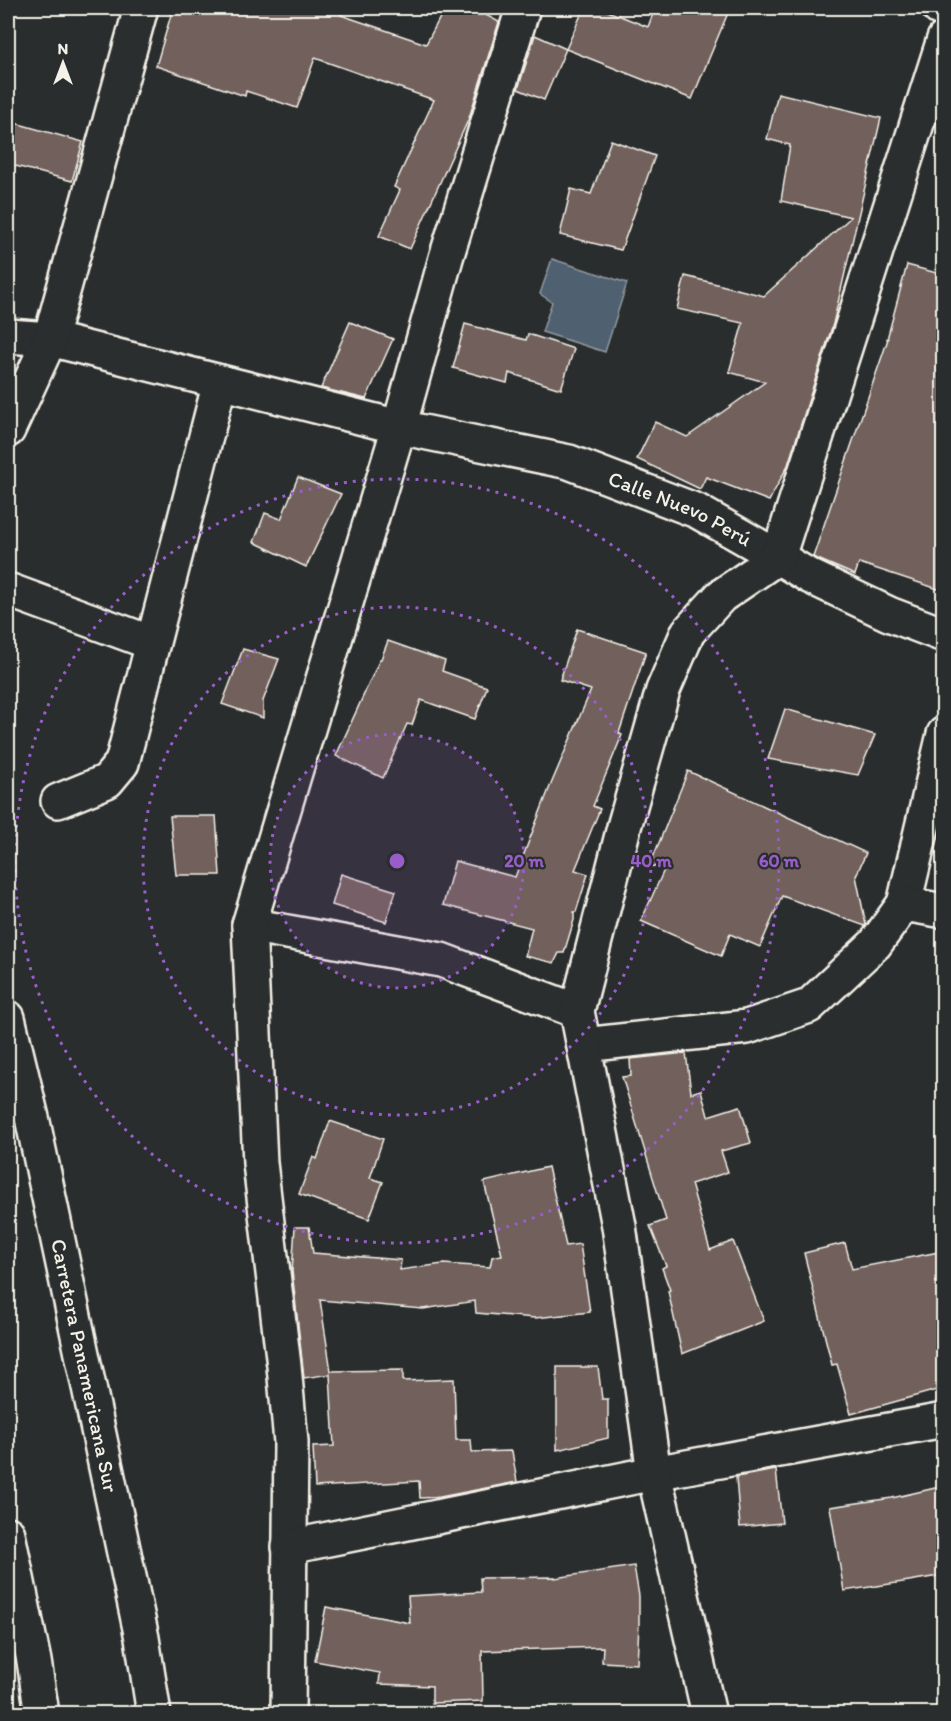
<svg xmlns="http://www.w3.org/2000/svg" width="951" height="1721" font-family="Itim,sans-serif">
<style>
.water{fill:#4f6071;stroke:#919aa1;stroke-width:1.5}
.building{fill:#72615b;stroke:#f4f1e8;stroke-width:1.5}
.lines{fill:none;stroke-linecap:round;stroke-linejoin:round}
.minor-casing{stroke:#f4f1e8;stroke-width:38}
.motorway-casing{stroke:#f4f1e8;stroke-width:38}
.minor{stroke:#2a2d2e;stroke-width:33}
.motorway{stroke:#2a2d2e;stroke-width:33}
.ring{fill:none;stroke:#995dc9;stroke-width:3;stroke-dasharray:3 6}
.labels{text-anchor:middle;stroke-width:4.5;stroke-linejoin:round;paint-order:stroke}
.street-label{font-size:21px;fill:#f4f1e8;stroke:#2a2d2e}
.centre{fill:#995dc9;stroke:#2a2d2e;stroke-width:3}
.ring-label{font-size:18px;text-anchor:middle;font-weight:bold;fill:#995dc9;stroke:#2a2d2e;stroke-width:4.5;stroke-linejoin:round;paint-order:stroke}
</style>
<rect width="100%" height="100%" fill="#2a2d2e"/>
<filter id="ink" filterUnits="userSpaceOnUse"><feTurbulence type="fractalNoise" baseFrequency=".0167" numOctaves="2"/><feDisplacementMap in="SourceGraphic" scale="12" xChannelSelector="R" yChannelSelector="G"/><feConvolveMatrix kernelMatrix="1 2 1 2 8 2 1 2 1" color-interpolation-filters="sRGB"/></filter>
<g filter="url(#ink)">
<!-- water -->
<polygon class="water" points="552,259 627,283 605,352 542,332 552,302 540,294"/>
<!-- building -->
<g class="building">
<polygon points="173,8 344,8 341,15 426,44 445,8 473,8 499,22 469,118 410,249 379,236 400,190 394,187 434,100 315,58 297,108 246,91 245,96 156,66"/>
<polygon points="584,8 600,8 648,27 655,8 730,8 692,99 566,49"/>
<polygon points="535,35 566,49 544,100 518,89"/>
<polygon points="778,93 881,118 833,324 788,465 769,501 706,477 700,489 637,459 655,422 687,437 765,382 729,372 743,323 677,309 685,276 764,296 851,217 781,201 790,145 767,139"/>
<polygon points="8,121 83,142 72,181 8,164"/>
<polygon points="611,140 655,156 621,250 560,235 571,189 591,194"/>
<polygon points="907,265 944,275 944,591 859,563 855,575 813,557 888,339 887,339"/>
<polygon points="350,322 393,339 366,399 321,388"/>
<polygon points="465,324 526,340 528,334 574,349 561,389 509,373 507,383 453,368"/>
<polygon points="298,477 341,494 306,567 254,542 265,513 281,519"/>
<polygon points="577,629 646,652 619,733 622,735 593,806 600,809 575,870 588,874 576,912 574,912 574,920 564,953 559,953 554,963 525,956 532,928 443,905 455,861 515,877 549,789 591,690 560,680"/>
<polygon points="388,641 445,661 442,671 487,687 475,719 421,700 412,725 407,724 383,778 336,756 380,659 381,659"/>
<polygon points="243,649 279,659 263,701 263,718 222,704"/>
<polygon points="785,709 875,735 858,775 768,759"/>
<polygon points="688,771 866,853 856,876 866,925 865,926 782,896 760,947 730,934 721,956 641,921 664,870 650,865"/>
<polygon points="170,816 216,816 220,875 176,875"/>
<polygon points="341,874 396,891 386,922 332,905"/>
<polygon points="686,1053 691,1093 701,1090 708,1116 740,1106 751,1143 721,1151 728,1172 691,1184 710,1250 733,1241 764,1321 682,1354 668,1291 670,1290 662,1268 666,1266 650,1226 666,1220 622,1077 631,1076 630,1059"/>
<polygon points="330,1121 383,1139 370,1178 383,1182 369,1219 299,1194 313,1157 317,1159"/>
<polygon points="548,1167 566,1246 580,1244 590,1312 535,1318 476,1313 475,1301 423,1309 320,1300 331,1371 403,1370 403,1381 454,1379 456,1440 471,1440 472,1452 512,1451 517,1482 440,1497 420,1498 419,1481 315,1487 313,1447 334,1446 330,1374 304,1378 292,1271 295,1227 309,1227 313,1253 401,1260 400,1270 443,1264 490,1267 492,1257 502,1255 484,1182"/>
<polygon points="845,1243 852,1269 944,1251 944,1388 851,1414 837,1364 832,1365 804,1253"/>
<polygon points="557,1367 598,1367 602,1399 608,1399 608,1438 557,1450"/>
<polygon points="776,1470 782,1523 740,1527 736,1477"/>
<polygon points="944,1486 944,1575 903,1582 844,1591 830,1507 892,1498"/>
<polygon points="634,1566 639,1596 639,1624 637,1664 602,1662 603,1647 482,1651 483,1701 432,1703 432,1686 379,1684 380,1673 315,1661 326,1607 410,1623 408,1596 481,1592 480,1578 555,1577 555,1578"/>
</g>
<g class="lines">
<!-- minor casing -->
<g class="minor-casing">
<g id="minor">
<polyline points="523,8 446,258 399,427 249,925 441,960 577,1011"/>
<polyline points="939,8 944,9"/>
<path id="s1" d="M8,336l42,3 349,88 170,35 128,49 81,46 31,19 80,38 55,21"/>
<polyline points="8,430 50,339 141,8"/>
<polyline points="8,590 152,643"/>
<polyline points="58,801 107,781 122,763 220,382"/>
<polyline points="904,904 944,734"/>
<polyline points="249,925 260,1163 284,1366 291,1442 288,1714"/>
<polyline points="584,1045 747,1027 809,1006 875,944 904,904 944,911"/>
<polyline points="289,1547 654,1473 944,1420"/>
<polyline points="709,1714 654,1473 619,1226 577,1011 624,827 663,690 688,632 721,596 778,557 944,39"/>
</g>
</g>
<!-- motorway casing -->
<g class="motorway-casing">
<g id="motorway">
<path id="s2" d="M8,1018l25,104 109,516 12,76"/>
<polyline points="8,1534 34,1661 42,1714"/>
</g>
</g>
<!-- minor -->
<use href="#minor" class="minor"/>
<!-- motorway -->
<use href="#motorway" class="motorway"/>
</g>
</g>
<!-- distance rings -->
<circle cx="397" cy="861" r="127" fill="#995dc9" fill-opacity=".12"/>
<g class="ring">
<circle cx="397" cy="861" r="127"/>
<circle cx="397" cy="861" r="254"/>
<circle cx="397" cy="861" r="382"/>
</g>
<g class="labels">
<!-- street labels -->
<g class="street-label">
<text dy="7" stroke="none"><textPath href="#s1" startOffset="696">Calle Nuevo Perú</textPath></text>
<text dy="7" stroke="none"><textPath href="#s2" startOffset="356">Carretera Panamericana Sur</textPath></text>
</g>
</g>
<circle cx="397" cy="861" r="9" class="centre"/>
<g class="ring-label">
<text x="524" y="867">20 m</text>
<text x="651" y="867">40 m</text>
<text x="779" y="867">60 m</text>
</g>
<!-- margin -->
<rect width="951" height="1721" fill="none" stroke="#2a2d2e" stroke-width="30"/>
<rect x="15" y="15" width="921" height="1691" fill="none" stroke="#f4f1e8" stroke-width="2" filter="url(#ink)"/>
<!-- north arrow -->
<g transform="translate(63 63)" stroke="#2a2d2e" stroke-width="4.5" paint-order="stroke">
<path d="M0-4.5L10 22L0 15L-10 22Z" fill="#f4f1e8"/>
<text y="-9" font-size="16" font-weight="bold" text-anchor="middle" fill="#f4f1e8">N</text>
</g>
</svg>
